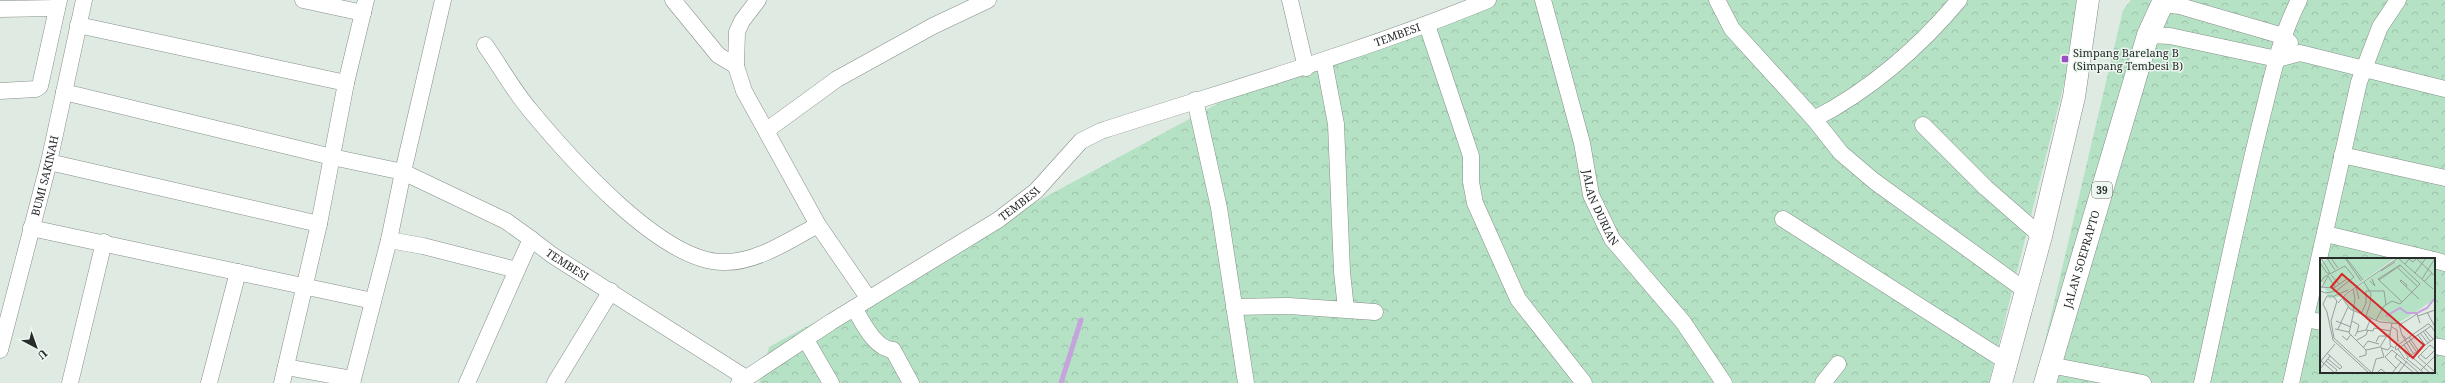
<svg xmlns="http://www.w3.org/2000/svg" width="2445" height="383" font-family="'Noto Serif',serif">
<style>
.park{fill:url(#park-crowns);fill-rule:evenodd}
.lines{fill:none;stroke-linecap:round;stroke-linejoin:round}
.stream{stroke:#c5a3dd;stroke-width:5}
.minor-casing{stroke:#868f89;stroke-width:17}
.highway-casing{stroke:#868f89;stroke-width:23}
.minor{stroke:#fff;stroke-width:16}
.highway{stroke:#fff;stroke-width:22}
.poi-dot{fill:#9850c4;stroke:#ecf7f0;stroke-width:1.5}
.labels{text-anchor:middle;stroke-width:3;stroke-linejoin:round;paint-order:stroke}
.shield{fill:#ecf7f0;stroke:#636965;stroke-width:1}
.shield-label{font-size:10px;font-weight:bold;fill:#282c2a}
.street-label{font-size:11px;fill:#282c2a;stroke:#ecf7f0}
.poi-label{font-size:11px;fill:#282c2a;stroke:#ecf7f0;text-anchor:start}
.inset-river{fill:none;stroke:#c5a3dd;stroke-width:2}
.inset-road{fill:none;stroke:#969e99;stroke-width:1}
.view{fill:#d62828;fill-opacity:0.15;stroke:#d62828;stroke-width:2}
.inset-edge{fill:none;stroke:#282c2a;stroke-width:2}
</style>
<defs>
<pattern id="park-crowns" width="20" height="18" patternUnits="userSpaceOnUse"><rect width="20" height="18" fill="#b5e2c5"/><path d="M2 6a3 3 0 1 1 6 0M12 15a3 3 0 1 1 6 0" fill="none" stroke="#9cc2a9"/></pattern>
</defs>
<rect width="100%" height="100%" fill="#dfeae3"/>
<!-- park -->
<g class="park">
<polygon points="1473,0 2085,0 1989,383 759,383 769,347 1298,60"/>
<path d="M2131,0h314v383h-410l88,-373zM2321,259h113v113h-113z"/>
</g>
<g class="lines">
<!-- stream -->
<polyline class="stream" points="1061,383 1081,320"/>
<!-- minor casing -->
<g class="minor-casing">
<g id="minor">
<polyline points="303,0 363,13"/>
<polyline points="673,0 718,55 736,66"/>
<polyline points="758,0 742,21 737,32 736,66 744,91 818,225 869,299"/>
<polyline points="1290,0 1306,68"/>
<path id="s1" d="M1543,0l39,143 9,52 21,44 71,83 41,61"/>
<polyline points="1717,0 1732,29 1814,119 1841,153 1874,181 2026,291"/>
<polyline points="2162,4 2180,6 2283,36 2290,43"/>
<polyline points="0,9 57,8"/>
<polyline points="78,25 346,83"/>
<polyline points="1427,25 1471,156 1471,182 1475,203 1518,299 1584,383"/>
<polyline points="2148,35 2170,36 2277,59 2300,53 2445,89"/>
<path d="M485,45c15,21 28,45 45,65 39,47 131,152 193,152 34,1 66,-22 95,-37"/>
<polyline points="1324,61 1336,124 1342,272 1346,309"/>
<polyline points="0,91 36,89 40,86 59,0"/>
<polyline points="64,92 332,157 403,172 506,221 531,239"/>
<polyline points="1195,100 1219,208 1246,383"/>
<path d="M1814,119c55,-28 106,-72 145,-119"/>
<polyline points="1923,125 1986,188 2041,236"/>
<polyline points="767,130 837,79 933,26 988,0"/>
<polyline points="2342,155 2445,178"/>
<polyline points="49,162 319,224"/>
<polyline points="1783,219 2007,362"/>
<polyline points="31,228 373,301"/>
<polyline points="2326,234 2430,259"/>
<path id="s2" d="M389,240l34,6 94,24 14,-31 21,16 194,123"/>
<polyline points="2434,260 2445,263"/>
<polyline points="1234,307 1289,306 1375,312"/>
<path d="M854,308c9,15 21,41 39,42l18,33"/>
<polyline points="2305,319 2321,322"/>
<polyline points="806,340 831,383"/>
<polyline points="2434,346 2445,348"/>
<path id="s3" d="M0,350l49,-188 35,-162"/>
<polyline points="2050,365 2143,383"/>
<polyline points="286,367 353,379"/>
<polyline points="70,383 104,242"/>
<polyline points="209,383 238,272"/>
<polyline points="282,383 319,224 346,83 366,0"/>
<polyline points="352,383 389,240 403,172 443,0"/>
<polyline points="467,383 517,270"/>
<polyline points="555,383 611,291"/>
<path id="s4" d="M739,383l92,-61 167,-102 38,-29 45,-50 20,-10c130,-42 261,-79 387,-131"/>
<polyline points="1823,383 1838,364"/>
<path d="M2202,383c19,-86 37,-173 58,-258 11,-43 19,-86 39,-125"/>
<polyline points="2291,383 2359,82 2380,27 2398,0"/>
</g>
</g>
<!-- highway casing -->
<g class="highway-casing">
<g id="highway">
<polyline points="2001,383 2041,236 2074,97 2088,0"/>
<path id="s5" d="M2045,383l103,-348 16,-35"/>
</g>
</g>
<!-- minor -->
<use href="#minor" class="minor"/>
<!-- highway -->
<use href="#highway" class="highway"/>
</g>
<!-- markers -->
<rect class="poi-dot" x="2061" y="55" width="8" height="8" rx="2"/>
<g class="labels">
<!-- shield labels -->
<rect class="shield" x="2092" y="182" width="20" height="16" rx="3"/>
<g class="shield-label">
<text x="2102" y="194">39</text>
</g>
<!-- street labels -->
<g class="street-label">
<text dy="4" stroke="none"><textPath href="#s4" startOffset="755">TEMBESI</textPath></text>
<text dy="4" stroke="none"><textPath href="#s3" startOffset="180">BUMI SAKINAH</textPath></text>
<text dy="4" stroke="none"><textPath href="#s4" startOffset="333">TEMBESI</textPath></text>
<text dy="4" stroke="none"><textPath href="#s1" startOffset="216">JALAN DURIAN</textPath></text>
<text dy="4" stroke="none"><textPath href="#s5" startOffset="129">JALAN SOEPRAPTO</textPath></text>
<text dy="4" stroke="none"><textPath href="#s2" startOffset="210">TEMBESI</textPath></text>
</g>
<!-- poi labels -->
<g class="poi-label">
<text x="2073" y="57">Simpang Barelang B<tspan x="2073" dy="13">(Simpang Tembesi B)</tspan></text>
</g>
</g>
<!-- overview -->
<g transform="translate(2320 258)">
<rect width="115" height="115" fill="#dfeae3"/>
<path d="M8,0h67l-53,38 -13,3 -9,-23v-12zM78,0h37v41l-38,25 -26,-6 -21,-10 -8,-10z" fill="#b5e2c5"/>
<path class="inset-river" d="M66,58l14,-8 7,5h10l10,-5 8,-10"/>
<path class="inset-road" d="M7,0l8,12M11,0l7,10M25,0l16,23M78,0l35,31M96,0l19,18M27,1l16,21M0,5l7,10h3l-9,-15M85,6l4,-5 4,3 3,-3M78,10l19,18M61,13l14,-9M95,15l11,-15M11,17l8,9M8,18l7,11M102,21l12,-19M59,22l22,-15M50,23l5,5 -3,-7M44,24l7,12 -1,10 -4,12M104,24l8,-9M0,25l4,-6 21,-11 9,11 -18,14 -10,2 -6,-2M0,29l14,1 14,-10M2,29l6,-11M36,29l3,12M86,29l1,-2 -6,-5 -1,1 19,18M33,31l2,10 -2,12M14,38l14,-6M23,41l7,10 30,13 21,2 16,-10 3,9M18,45l8,-9 52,-36M34,53l-5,22 17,17 14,-3 6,-10 4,-3 2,-11M107,54l8,15M41,56l5,-11v-12h18l2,14M98,58l17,-6M51,60l-5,12 7,1 1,-3 17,3M56,62l8,-14 8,-5 8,3 20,-20 -20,-19 -22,14 24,23M16,63l15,6M32,63l7,4 -2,7M79,66l3,11 5,4M111,68l-35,24 -1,-3 33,-23h1l2,2 4,6M72,69l5,3 1,12M15,71l14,3M18,71l10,-22M105,72l8,9M103,73l7,10M100,75l8,10M70,76v11l4,3M82,77l11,18M98,77l7,10M22,78l5,4 4,-6M35,78l2,-4 9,-2M89,79l9,13M37,82l9,-5 2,-5M89,83l7,10M56,84l3,-6h7M84,87l7,10M81,89l7,10M43,90l5,-7 11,3M61,90l7,2 3,-4M78,91l7,10M115,91l-5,-4 -12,12 17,15M7,95l15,14 -2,2 -12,-10M77,96l22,19M101,97l5,4 9,-9M91,98l19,17M39,99l7,-2v-5M86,101l29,-21M87,101l17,14M1,103l14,12M6,103l11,9 -2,3M0,104l15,-18M76,110l-11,-11 7,-7 5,4 -2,3 19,16M0,111l10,-13M101,112l14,-14M49,115l-36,-33 -6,-28 -4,-8 4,-8h6l4,5 -6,20 3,17 38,35M52,115l4,-14 8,-2 -3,-10M57,115l4,-4 5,4M72,115l9,-11M78,115l9,-12"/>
<path class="view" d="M22,16l82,71 -11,13 -82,-71z"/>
<rect width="115" height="115" class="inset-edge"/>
</g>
<!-- north arrow -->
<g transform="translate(36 347) rotate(139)" stroke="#ecf7f0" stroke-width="3" paint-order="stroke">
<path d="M0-3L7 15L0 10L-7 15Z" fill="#282c2a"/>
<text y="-6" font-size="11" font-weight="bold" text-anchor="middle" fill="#282c2a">U</text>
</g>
</svg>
